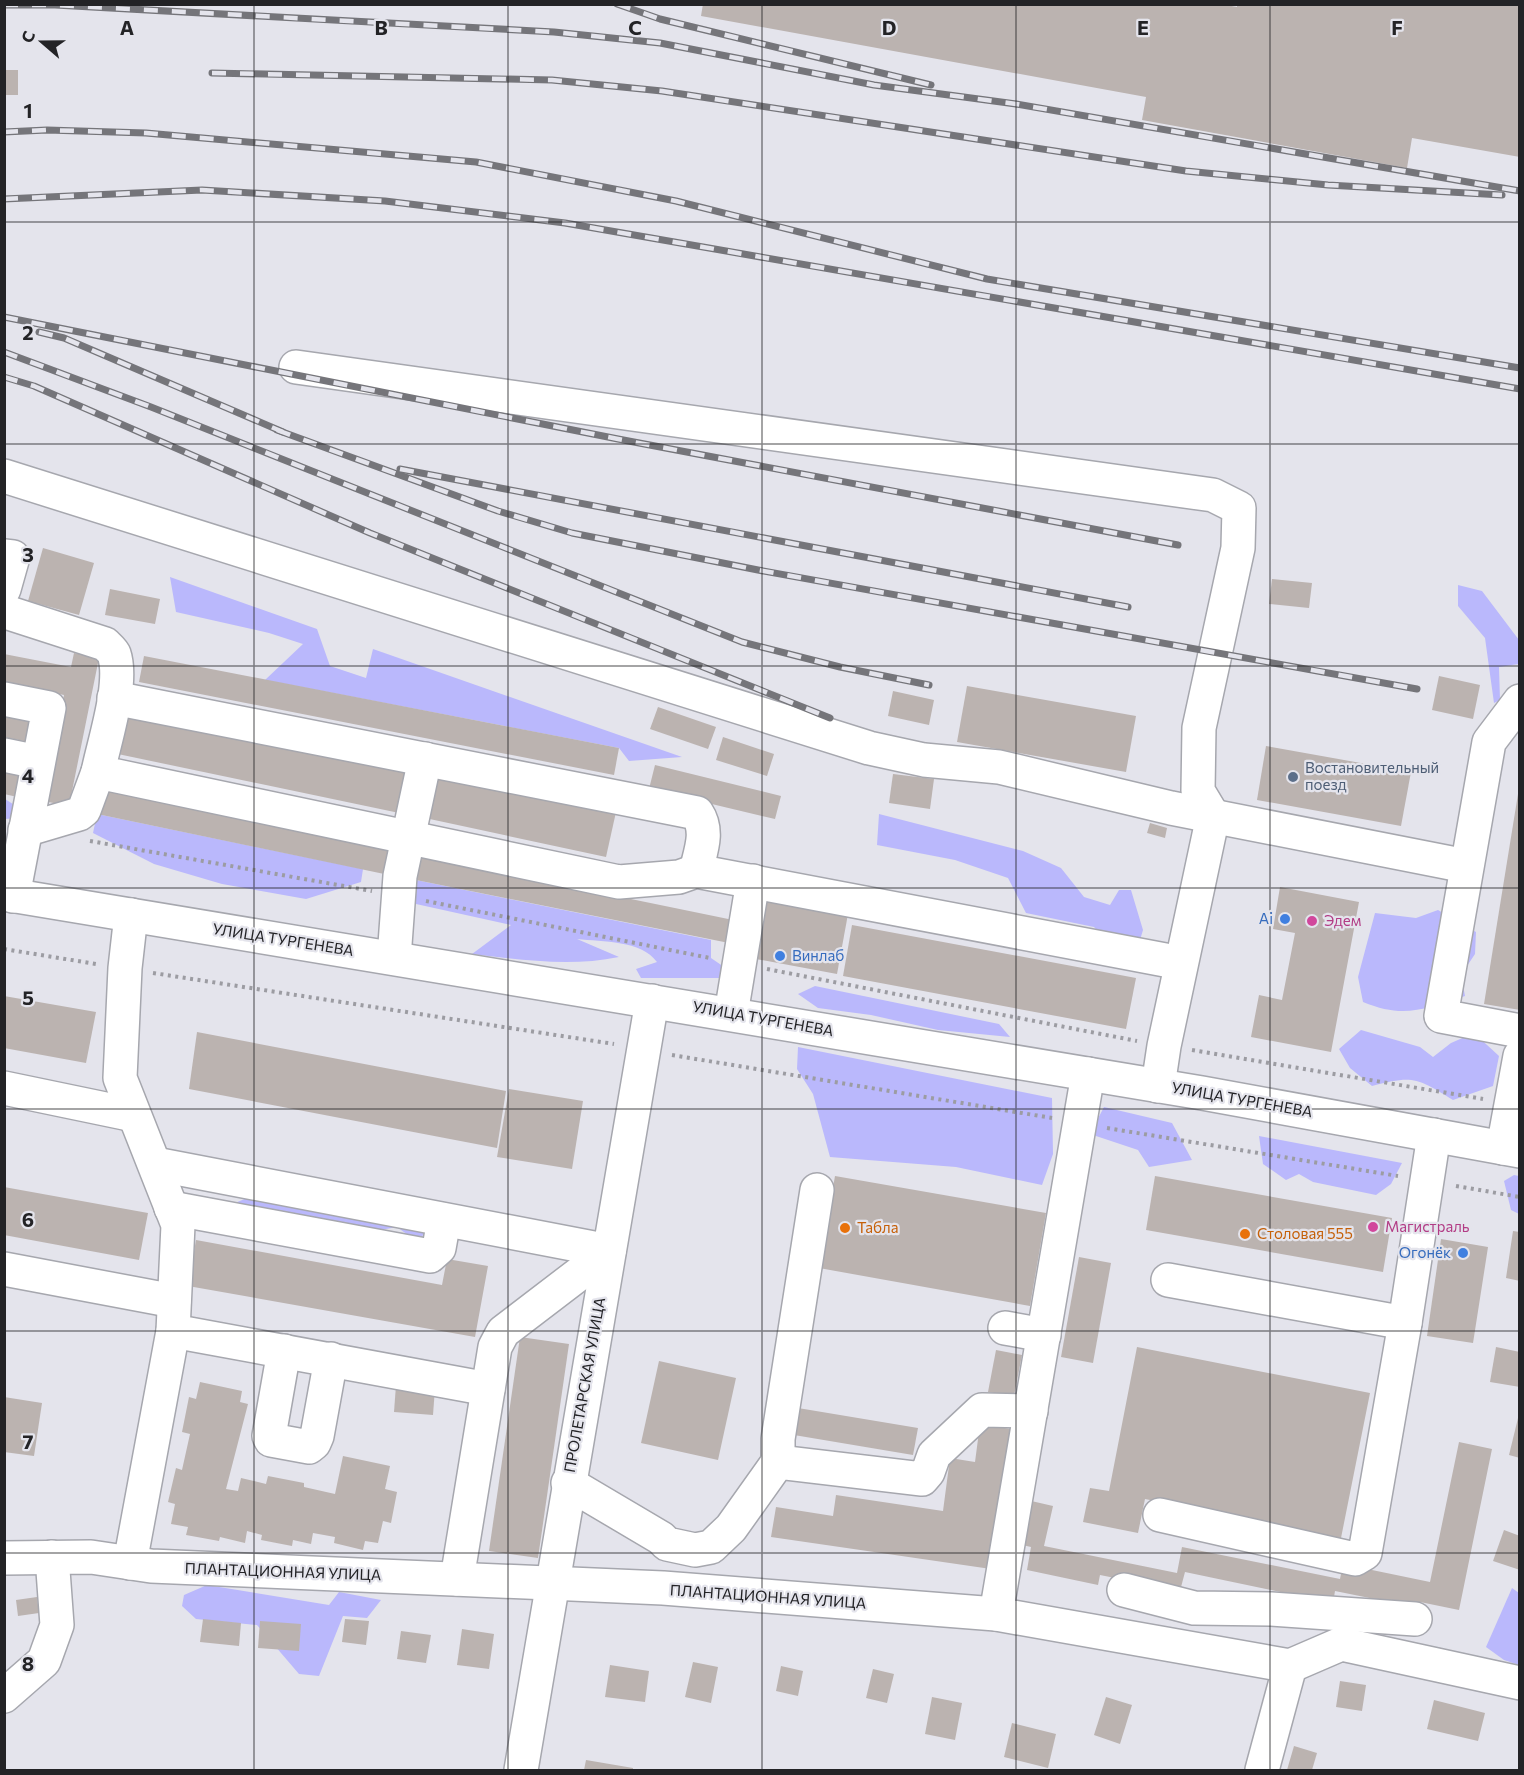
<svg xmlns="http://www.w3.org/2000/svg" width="1524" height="1775" font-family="Commissioner,sans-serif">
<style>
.green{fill:#bab8fc}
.building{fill:#bbb3b0}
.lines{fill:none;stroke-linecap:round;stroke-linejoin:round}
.minor-casing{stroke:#a6a7ae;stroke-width:36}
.major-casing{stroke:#a6a7ae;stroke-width:36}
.path{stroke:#9c9ca2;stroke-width:4;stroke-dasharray:3 4.5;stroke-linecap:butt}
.minor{stroke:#fff;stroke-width:33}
.major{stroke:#fff;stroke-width:33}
.rail-casing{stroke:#75757a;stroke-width:7}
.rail{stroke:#e4e4ec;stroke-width:4.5;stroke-dasharray:14;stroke-linecap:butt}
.grid{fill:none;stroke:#232326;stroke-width:1.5;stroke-opacity:0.55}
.service-dot{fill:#5c6f8a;stroke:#e4e4ec;stroke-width:2}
.shop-dot{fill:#3f7fe0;stroke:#e4e4ec;stroke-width:2}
.hotel-dot{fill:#d1479c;stroke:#e4e4ec;stroke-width:2}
.food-dot{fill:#e8710a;stroke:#e4e4ec;stroke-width:2}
.labels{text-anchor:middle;stroke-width:4.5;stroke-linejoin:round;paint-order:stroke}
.service-label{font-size:15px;fill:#4e5e75;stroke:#e4e4ec;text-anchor:start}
.shop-label{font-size:15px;fill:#366cbe;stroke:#e4e4ec;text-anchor:end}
.hotel-label{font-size:15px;fill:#b23c85;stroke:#e4e4ec;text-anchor:start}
.street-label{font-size:15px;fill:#232326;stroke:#e4e4ec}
.food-label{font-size:15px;fill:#c56008;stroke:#e4e4ec;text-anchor:start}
.grid-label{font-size:20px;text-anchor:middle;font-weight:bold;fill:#232326;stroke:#e4e4ec;stroke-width:4.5;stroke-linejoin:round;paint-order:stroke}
</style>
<rect width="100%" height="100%" fill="#e4e4ec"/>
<!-- green -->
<g class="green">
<polygon points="170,577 317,629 330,666 366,678 373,649 682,757 629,761 619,748 265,680 303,644 269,633 176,612"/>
<polygon points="1458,585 1482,591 1519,640 1519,664 1499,667 1500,700 1494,703 1485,638 1458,606"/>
<polygon points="5,799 19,808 18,818 5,819"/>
<polygon points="97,814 363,869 361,882 306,899 222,884 154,864 93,833"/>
<polygon points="879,814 1023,851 1061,868 1084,897 1110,905 1119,890 1131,890 1143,930 1140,940 1104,938 1094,927 1026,913 1008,878 955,860 877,845"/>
<path d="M411,879l300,61v18l19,13 -6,7h-83l-5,-9 21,-7c-16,-22 -54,-20 -80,-23l42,18c-48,10 -99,3 -147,-3l39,-29 -104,-23z"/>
<path d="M1438,910l38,22 -1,22 -14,21 4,21c-41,13 -61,23 -102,6l-5,-25 17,-64 41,5z"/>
<polygon points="815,986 999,1024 1010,1037 938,1030 871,1015 818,1008 798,994"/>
<path d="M1361,1030l59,17 13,10 18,-14 23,-10 25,23 -6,30 -40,14c-36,-22 -39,-25 -81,-14l-22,-18 -11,-19z"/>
<polygon points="798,1047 1052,1098 1053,1154 1042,1185 956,1167 830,1157 813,1094 797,1069"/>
<polygon points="1104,1107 1172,1123 1192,1160 1149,1167 1138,1150 1090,1134"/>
<polygon points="1259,1136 1402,1163 1391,1184 1376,1195 1313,1182 1299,1174 1286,1180 1263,1164"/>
<polygon points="1514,1175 1519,1176 1519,1214 1511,1210 1504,1181"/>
<polygon points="252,1196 428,1231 416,1241 397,1227 369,1232 230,1205"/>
<polygon points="207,1585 329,1605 339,1592 381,1600 367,1618 343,1616 319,1676 299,1674 257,1625 196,1619 182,1606 184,1595"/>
<polygon points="1512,1588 1519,1593 1519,1665 1504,1660 1486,1647"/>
</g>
<!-- building -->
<g class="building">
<polygon points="703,4 1221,4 1237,7 1237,4 1520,4 1520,157 1412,138 1407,168 1142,120 1146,97 701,16"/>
<rect x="4" y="70" width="14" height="25"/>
<polygon points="43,548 94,563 79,615 28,601"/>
<polygon points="1272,579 1312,583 1309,608 1269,604"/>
<polygon points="110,589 160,599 155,624 105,615"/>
<polygon points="74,653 99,658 69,806 43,801 64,695 4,683 4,654 71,667"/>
<polygon points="144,656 619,748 614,775 139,682"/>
<polygon points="1439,676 1480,685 1473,719 1432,710"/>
<polygon points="967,686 1136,716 1126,772 957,742"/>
<polygon points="893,691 934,700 929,725 888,716"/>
<polygon points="658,707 716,727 708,749 650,729"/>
<polygon points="122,708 413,769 404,814 113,753"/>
<polygon points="4,714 34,720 29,742 4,737"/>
<polygon points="723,737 774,754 767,776 716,760"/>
<polygon points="1266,746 1411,772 1401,826 1257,800"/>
<polygon points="655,765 781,796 775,819 649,789"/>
<polygon points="4,769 27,773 22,798 4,794"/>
<polygon points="435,773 616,812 606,857 425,818"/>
<polygon points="893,774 934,779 930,809 889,803"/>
<polygon points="102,790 395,850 389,875 97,814"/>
<polygon points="1518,794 1520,794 1520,1010 1484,1004"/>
<polygon points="1150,823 1167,828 1165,838 1147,833"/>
<polygon points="416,855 738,921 734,944 411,879"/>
<polygon points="1280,887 1359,902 1331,1052 1251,1037 1259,995 1282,1000 1295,933 1273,929"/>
<polygon points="762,898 848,914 837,974 751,958"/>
<polygon points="852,925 1136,978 1126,1029 843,976"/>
<polygon points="4,996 96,1012 86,1063 4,1048"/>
<polygon points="197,1032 506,1091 497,1148 189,1089"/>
<polygon points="509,1089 583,1101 572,1169 497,1157"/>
<polygon points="835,1176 1046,1213 1030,1306 819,1268"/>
<polygon points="1155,1176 1392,1218 1383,1272 1146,1230"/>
<polygon points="4,1187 148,1213 139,1260 4,1235"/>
<polygon points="1513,1231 1520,1232 1520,1281 1506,1278"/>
<polygon points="1441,1239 1488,1247 1473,1343 1427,1336"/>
<polygon points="196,1240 442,1285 447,1259 488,1266 475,1337 188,1286"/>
<polygon points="1079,1257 1111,1263 1093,1363 1061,1357"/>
<polygon points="520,1337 569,1344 538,1558 489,1551"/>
<polygon points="1137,1347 1370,1393 1341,1538 1145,1499 1138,1533 1083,1522 1090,1488 1109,1491"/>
<polygon points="1496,1347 1520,1352 1520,1387 1490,1382"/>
<polygon points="996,1350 1022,1355 1014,1396 988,1392"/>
<polygon points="659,1361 736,1378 718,1460 641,1443"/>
<polygon points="200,1382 242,1391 240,1402 248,1404 226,1489 238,1491 241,1478 266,1484 268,1476 304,1483 304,1487 335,1494 343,1456 390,1466 385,1489 397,1492 391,1523 383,1521 378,1543 365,1541 363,1550 334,1543 335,1537 313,1533 311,1544 293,1540 292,1546 261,1540 262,1535 247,1531 245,1543 220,1537 219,1541 186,1535 188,1527 171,1524 175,1504 168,1502 176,1468 182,1470 190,1434 182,1432 189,1397 196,1399"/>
<polygon points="396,1385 435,1388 433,1415 394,1412"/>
<polygon points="4,1397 42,1403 34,1456 4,1452"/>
<polygon points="792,1407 918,1428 913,1455 788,1434"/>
<polygon points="1519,1414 1520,1414 1520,1458 1509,1455"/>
<polygon points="980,1424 1011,1429 991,1569 771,1537 776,1507 833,1516 836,1495 943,1511 950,1458 975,1462"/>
<polygon points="1459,1442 1492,1449 1459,1610 1420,1602 1419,1608 1335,1591 1333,1603 1185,1572 1180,1591 1100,1575 1098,1585 1027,1570 1031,1547 1018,1544 1027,1500 1053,1506 1044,1546 1177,1573 1182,1547 1340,1579 1343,1564 1430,1582"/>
<polygon points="1504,1530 1520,1536 1520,1570 1493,1561"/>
<polygon points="37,1597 39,1613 18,1616 16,1600"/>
<polygon points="203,1619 241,1623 239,1646 200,1642"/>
<polygon points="345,1619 369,1621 366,1645 342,1642"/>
<polygon points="260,1621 301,1624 299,1651 258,1648"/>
<polygon points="462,1629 494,1634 489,1669 457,1665"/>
<polygon points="401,1631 431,1635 426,1663 397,1659"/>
<polygon points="693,1662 718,1667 711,1703 685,1697"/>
<polygon points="610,1665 649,1671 645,1702 605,1697"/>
<polygon points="781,1666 803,1671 798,1696 776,1691"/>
<polygon points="873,1669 894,1674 887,1703 866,1698"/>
<polygon points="1340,1681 1366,1685 1362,1711 1336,1707"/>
<polygon points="932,1697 962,1703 955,1740 925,1734"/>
<polygon points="1106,1697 1132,1705 1120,1744 1094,1735"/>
<polygon points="1434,1700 1485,1713 1478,1741 1427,1729"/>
<polygon points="1012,1723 1056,1734 1048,1768 1004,1757"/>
<polygon points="1294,1746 1317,1753 1312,1770 1287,1770"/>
<polygon points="586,1760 633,1768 633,1770 584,1770"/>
</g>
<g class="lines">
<!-- minor casing -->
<g class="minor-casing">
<g id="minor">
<polyline points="296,367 1213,495 1239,508 1238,548 1199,728 1198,791 1213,816 1164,1046 1158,1086"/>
<polyline points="4,476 869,748 924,760 999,767 1171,808 1466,866"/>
<polyline points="4,556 13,557 4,589"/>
<path d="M4,608l5,5 96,31c3,3 8,7 9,10 10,29 -10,88 -16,118l521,110 60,-5 17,-6 485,92"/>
<path d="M114,698l583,115c12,18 4,37 -1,58"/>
<polyline points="4,699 49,708 13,896"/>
<polyline points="1520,701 1489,742 1441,1016 1520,1031"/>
<polyline points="4,755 38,762"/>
<polyline points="25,830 79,814 84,810 98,772"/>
<polyline points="394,958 400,876 425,759"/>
<polyline points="731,1014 753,881"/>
<polyline points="4,1088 134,1115"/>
<polyline points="1503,1148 1520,1056"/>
<polyline points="155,1164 609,1251"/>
<polyline points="171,1208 430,1256 439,1248 444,1220"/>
<polyline points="4,1269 174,1301"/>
<polyline points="1168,1280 1405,1323 1434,1135"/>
<polyline points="1005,1328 1044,1335"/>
<polyline points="173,1331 488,1389"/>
<polyline points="284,1351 269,1436 271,1440 309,1447 314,1443 317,1436 331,1359"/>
<polyline points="778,1462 778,1439 817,1190"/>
<polyline points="568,1483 661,1538 667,1544 695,1550 711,1547 731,1528 778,1462 922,1479 928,1472 934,1455 982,1410 1031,1411"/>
<polyline points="1160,1515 1355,1559 1365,1553 1405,1323"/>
<polyline points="4,1558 91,1557 151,1566 663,1588 996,1614 1290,1666 1341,1644 1520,1683"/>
<polyline points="130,1563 173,1331 178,1225 120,1078 125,968 131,915"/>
<polyline points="457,1579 495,1347 503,1332 609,1251"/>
<polyline points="1124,1590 1194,1608 1271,1609 1415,1619"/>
<polyline points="996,1614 1088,1074"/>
<polyline points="4,1696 44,1661 57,1625 52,1557"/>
<polyline points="521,1770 652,1001"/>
<polyline points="1262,1770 1290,1666"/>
</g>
</g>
<!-- major casing -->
<g class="major-casing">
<polyline id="major" points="4,894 1202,1093 1520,1151"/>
</g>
<!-- path -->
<g class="path">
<polyline points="90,841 372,891"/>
<polyline points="426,901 710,958"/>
<polyline points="4,949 96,964"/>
<polyline points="767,969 1137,1041"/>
<polyline points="153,973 614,1044"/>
<polyline points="1192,1050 1483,1099"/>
<polyline points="672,1055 1052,1118"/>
<polyline points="1107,1128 1398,1176"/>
<polyline points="1456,1186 1520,1197"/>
</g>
<!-- minor -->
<use href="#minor" class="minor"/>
<!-- major -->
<use href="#major" class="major"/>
<!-- rail casing -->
<g class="rail-casing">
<g id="rail">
<polyline points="617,4 660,19 931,85"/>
<polyline points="4,5 55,5 554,32 660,43 874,85 1016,104 1520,191"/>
<polyline points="212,73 552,80 662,91 1186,171 1328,185 1502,195"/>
<polyline points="4,132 47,130 146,133 476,162 676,201 987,279 1520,368"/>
<polyline points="4,199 202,190 385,201 565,223 1520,389"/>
<polyline points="4,317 618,439 1178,545"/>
<polyline points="39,332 64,338 283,432"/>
<polyline points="4,352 151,407 742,642 840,667 929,685"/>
<polyline points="4,377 34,386 370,533 830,718"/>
<polyline points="277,430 498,511 572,533 758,570 1417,689"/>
<polyline points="400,469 1128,607"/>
</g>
</g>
<!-- rail -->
<use href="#rail" class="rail"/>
</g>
<!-- grid -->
<path class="grid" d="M254,4v1766M508,4v1766M762,4v1766M1016,4v1766M1270,4v1766M4,222h1516M4,444h1516M4,666h1516M4,888h1516M4,1109h1516M4,1331h1516M4,1553h1516"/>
<!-- markers -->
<circle class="service-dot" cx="1293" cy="777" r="6"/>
<g class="shop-dot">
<circle cx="1285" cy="919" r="6"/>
<circle cx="780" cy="956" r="6"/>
<circle cx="1463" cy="1253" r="6"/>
</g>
<g class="hotel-dot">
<circle cx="1312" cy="921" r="6"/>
<circle cx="1373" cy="1227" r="6"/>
</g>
<g class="food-dot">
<circle cx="845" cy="1228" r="6"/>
<circle cx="1245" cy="1234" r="6"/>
</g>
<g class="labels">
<!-- service labels -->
<g class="service-label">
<text x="1305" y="773">Востановительный<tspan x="1305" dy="17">поезд</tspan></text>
</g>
<!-- shop labels -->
<g class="shop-label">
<text x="1273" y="924">Ai</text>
<text x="792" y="961" text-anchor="start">Винлаб</text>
<text x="1451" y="1258">Огонёк</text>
</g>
<!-- hotel labels -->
<g class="hotel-label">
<text x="1324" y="926">Эдем</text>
<text x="1385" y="1232">Магистраль</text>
</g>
<!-- street labels -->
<g class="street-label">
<text transform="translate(283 940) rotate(9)" y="5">УЛИЦА ТУРГЕНЕВА</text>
<text transform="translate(763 1019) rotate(10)" y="5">УЛИЦА ТУРГЕНЕВА</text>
<text transform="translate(1242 1100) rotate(10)" y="5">УЛИЦА ТУРГЕНЕВА</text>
<text transform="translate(585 1385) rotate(-80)" y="5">ПРОЛЕТАРСКАЯ УЛИЦА</text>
<text transform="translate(283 1572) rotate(2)" y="5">ПЛАНТАЦИОННАЯ УЛИЦА</text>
<text transform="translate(768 1597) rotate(4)" y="5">ПЛАНТАЦИОННАЯ УЛИЦА</text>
</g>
<!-- food labels -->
<g class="food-label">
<text x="857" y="1233">Табла</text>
<text x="1257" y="1239">Столовая 555</text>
</g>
</g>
<g class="grid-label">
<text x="127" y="35">A</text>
<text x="381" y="35">B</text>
<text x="635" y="35">C</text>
<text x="889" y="35">D</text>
<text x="1143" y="35">E</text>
<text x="1397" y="35">F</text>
<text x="28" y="118">1</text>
<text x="28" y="340">2</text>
<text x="28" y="562">3</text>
<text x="28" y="783">4</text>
<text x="28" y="1005">5</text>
<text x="28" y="1227">6</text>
<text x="28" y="1449">7</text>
<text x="28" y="1671">8</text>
</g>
<!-- border -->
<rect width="1524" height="1775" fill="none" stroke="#232326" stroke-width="12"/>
<!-- north arrow -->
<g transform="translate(42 42) rotate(290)" stroke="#e4e4ec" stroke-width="4.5" paint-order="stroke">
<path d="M0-4.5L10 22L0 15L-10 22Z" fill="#232326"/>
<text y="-9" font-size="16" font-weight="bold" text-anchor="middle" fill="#232326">С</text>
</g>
</svg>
